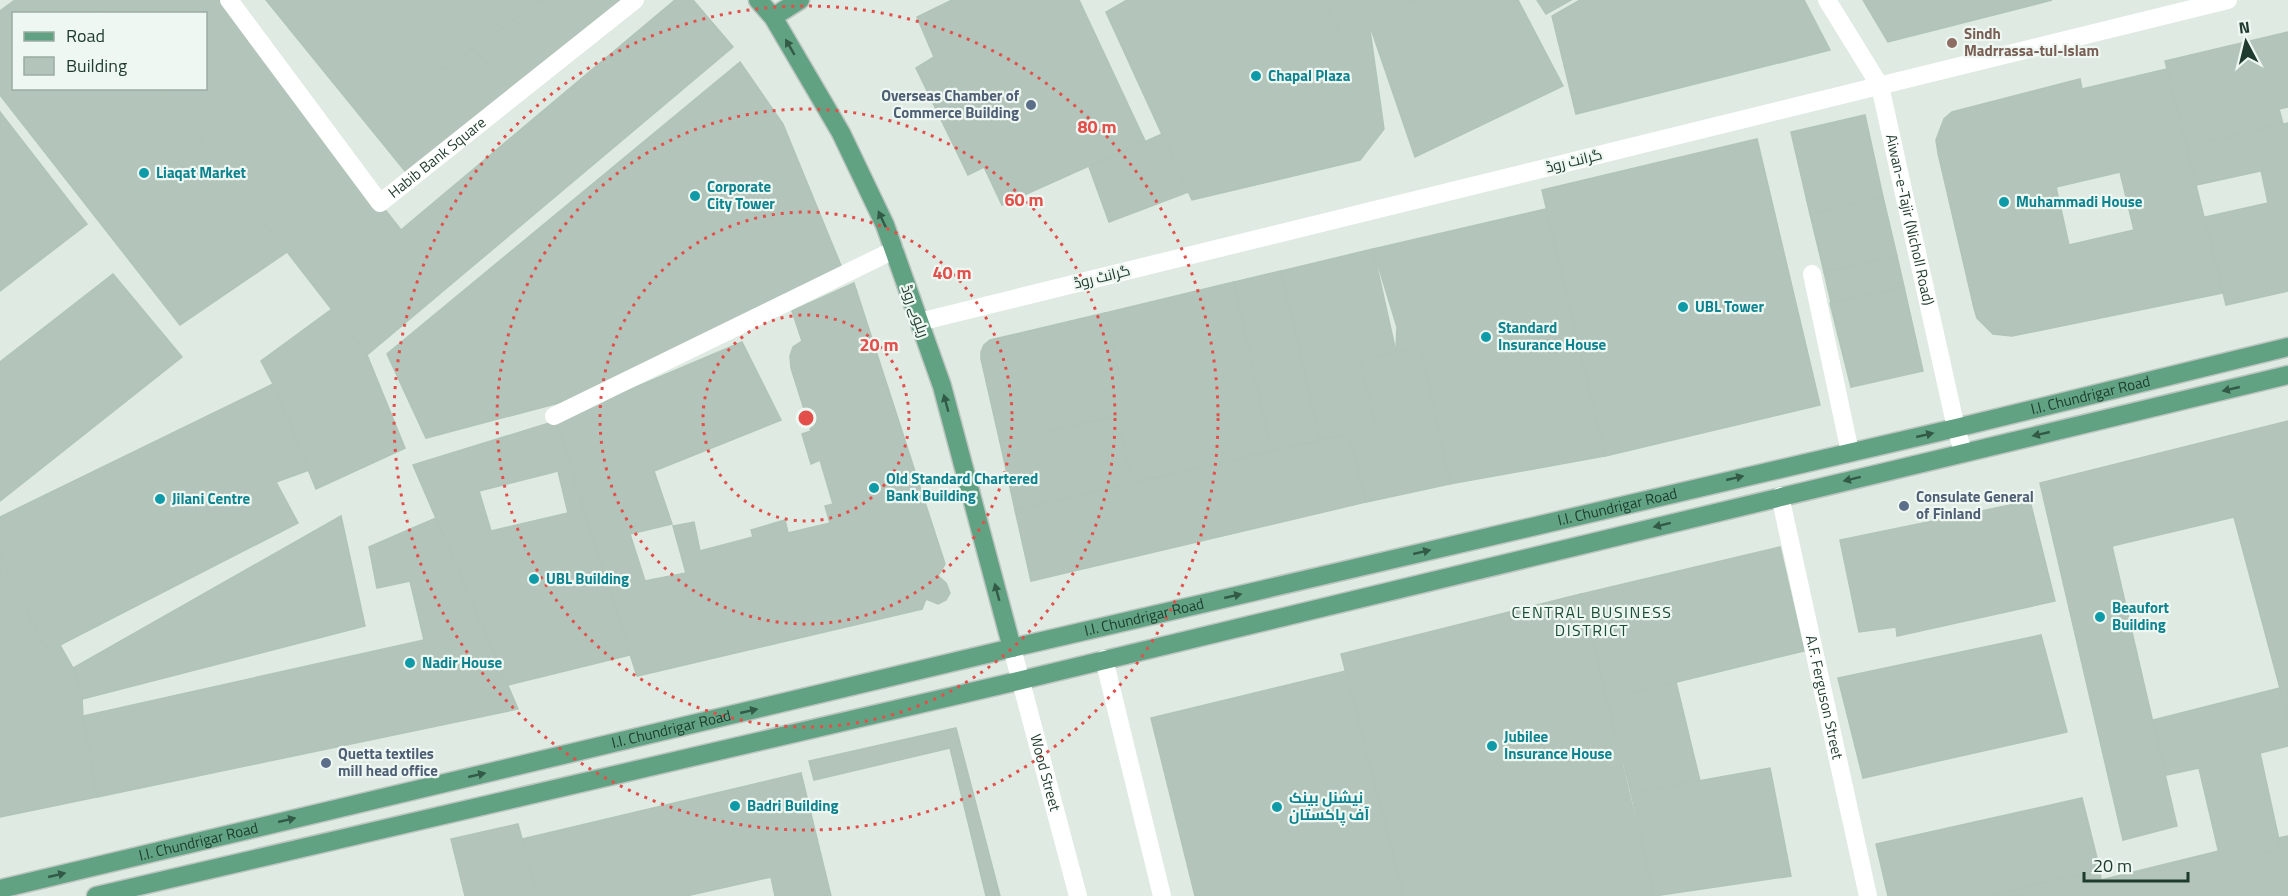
<svg xmlns="http://www.w3.org/2000/svg" width="2288" height="896" font-family="'Titillium Web',Cairo,sans-serif">
<style>
.building{fill:#b3c5ba;stroke:#b0c4b7;stroke-width:1.5;fill-rule:evenodd}
.lines{fill:none;stroke-linecap:round;stroke-linejoin:round}
.major-casing{stroke:#bcc4c0;stroke-width:21}
.minor{stroke:#fff;stroke-width:18}
.major{stroke:#60a282;stroke-width:18}
.oneway{fill:#325a46}
.ring{fill:none;stroke:#e34f4a;stroke-width:3;stroke-dasharray:3 6}
.education-dot{fill:#8d6e63;stroke:#eef7f1;stroke-width:2}
.culture-dot{fill:#0f9aa8;stroke:#eef7f1;stroke-width:2}
.service-dot{fill:#5c6f8a;stroke:#eef7f1;stroke-width:2}
.labels{text-anchor:middle;stroke-width:4.5;stroke-linejoin:round;paint-order:stroke}
.education-label{font-size:15px;font-weight:bold;fill:#785e54;stroke:#eef7f1;text-anchor:start}
.culture-label{font-size:15px;font-weight:bold;fill:#0d838f;stroke:#eef7f1;text-anchor:start}
.service-label{font-size:15px;font-weight:bold;fill:#4e5e75;stroke:#eef7f1;text-anchor:start}
.street-label{font-size:15px;fill:#1e3b2d;stroke:#eef7f1}
.neighbourhood-label{font-size:16px;letter-spacing:1.5px;fill:#1a4d35;stroke:#eef7f1}
.centre{fill:#e34f4a;stroke:#eef7f1;stroke-width:3}
.ring-label{font-size:18px;text-anchor:middle;font-weight:bold;fill:#e34f4a;stroke:#eef7f1;stroke-width:4.5;stroke-linejoin:round;paint-order:stroke}
</style>
<rect width="100%" height="100%" fill="#deeae2"/>
<!-- building -->
<g class="building">
<polygon points="15,0 91,0 101,14 14,14 14,88 160,88 287,252 180,325 0,95 0,11"/>
<polygon points="91,0 221,0 401,230 675,0 693,0 733,47 367,355 160,88 206,88 206,14 101,14"/>
<polygon points="266,0 387,0 443,70 473,49 512,91 409,176"/>
<polygon points="387,0 541,0 443,70"/>
<polygon points="541,0 625,0 512,91 473,49"/>
<polygon points="952,0 1079,0 1145,141 1002,205 984,167 968,175 916,68 934,57 917,17"/>
<polygon points="1127,0 1351,0 1369,23 1384,129 1360,160 1192,200 1106,12"/>
<polygon points="1324,0 1416,0 1342,38"/>
<polygon points="1414,0 1518,0 1563,86 1415,157 1369,23"/>
<polygon points="1537,0 1571,0 1546,14"/>
<polygon points="1580,0 1804,0 1830,50 1576,114 1552,16"/>
<polygon points="1863,0 2052,0 1888,42"/>
<polygon points="2288,32 2288,107 2279,109 2283,124 2187,146 2165,61"/>
<polygon points="740,62 783,124 842,268 570,400 426,438 387,354"/>
<path d="M2167,69l56,224 -211,43 -19,-2 -16,-16 -3,-10 -36,-155 -2,-13 8,-21 8,-7 128,-33 2,10zM2120,172l14,58 -65,15 -13,-58z"/>
<polygon points="0,112 87,224 0,291"/>
<polygon points="1865,115 1883,197 1810,214 1791,132"/>
<polygon points="2288,123 2288,165 2196,185 2187,146"/>
<polygon points="1162,134 1188,192 1109,222 1089,167"/>
<polygon points="1757,139 1820,405 1605,456 1542,190"/>
<polygon points="2288,165 2288,291 2226,305 2205,217 2268,203 2261,170"/>
<polygon points="1883,197 1897,256 1824,272 1810,214"/>
<polygon points="1546,209 1605,456 1450,484 1421,348 1396,352 1397,327 1373,249"/>
<polygon points="1373,249 1396,352 1360,359 1376,428 1320,440 1281,271"/>
<polygon points="1897,256 1904,287 1831,302 1824,272"/>
<polygon points="1281,271 1320,440 1271,451 1234,282"/>
<polygon points="113,274 182,357 0,501 0,362"/>
<polygon points="1234,282 1271,451 1132,483 1109,381 1120,378 1105,313"/>
<polygon points="854,283 945,564 938,576 946,583 950,593 946,600 938,604 926,599 922,609 637,676 556,421 742,342 781,420 654,471 672,524 630,534 645,581 686,573 673,526 694,522 700,551 753,537 751,530 785,520 788,533 830,523 825,506 833,504 820,460 811,464 802,434 811,431 791,368 790,356 793,347 802,341 792,311"/>
<polygon points="1904,287 1923,371 1851,387 1830,303"/>
<polygon points="332,309 367,355 405,448 316,489 273,384 261,361"/>
<polygon points="1105,313 1120,378 1109,381 1117,416 1000,442 981,359 981,352 984,345 990,340"/>
<polygon points="1421,348 1450,484 1366,502 1349,434 1376,428 1360,359"/>
<polygon points="273,384 309,470 276,482 298,523 60,645 45,647 0,558 0,517"/>
<polygon points="1117,416 1132,483 1015,510 1000,442"/>
<path d="M556,421l74,234 -122,30 -95,-220zM558,471l10,42 -77,18 -12,-40z"/>
<polygon points="2288,421 2288,718 2234,517 2112,546 2177,826 2123,840 2040,483"/>
<polygon points="1349,434 1366,502 1031,581 1015,510"/>
<polygon points="2030,501 2055,601 1897,636 1896,627 1859,632 1840,540"/>
<polygon points="341,516 365,626 82,699 73,668"/>
<polygon points="436,518 518,709 97,797 83,716 424,640 410,581 377,588 369,547"/>
<polygon points="1780,547 1804,651 1607,699 1581,594"/>
<polygon points="0,558 45,647 60,645 73,668 82,699 83,716 97,797 0,817"/>
<polygon points="1581,594 1654,896 1404,896 1341,654"/>
<polygon points="2041,635 2067,732 1863,778 1838,678"/>
<polygon points="1346,671 1403,896 1195,896 1151,718"/>
<polygon points="1676,682 1700,781 1631,793 1607,699"/>
<polygon points="2280,688 2288,718 2288,746 2260,753 2281,849 2221,862 2199,768 2166,775 2153,720"/>
<polygon points="956,728 1000,896 986,896 950,748 814,780 809,761"/>
<polygon points="1770,768 1791,876 1654,896 1631,793"/>
<polygon points="801,773 831,896 775,896 771,877 686,896 537,896 522,839"/>
<polygon points="2082,798 2100,870 1987,896 1888,896 1876,844"/>
<polygon points="518,824 537,896 465,896 451,839"/>
<polygon points="2288,836 2288,896 1987,896 2100,870 2101,880 2219,851 2221,862 2281,849 2278,838"/>
</g>
<g class="lines">
<!-- major casing -->
<g class="major-casing">
<g id="major">
<polyline points="758,0 773,17 841,133 885,225 942,386 1012,648"/>
<polyline points="773,17 800,0"/>
<path id="s5" d="M0,889l1012,-241 944,-220 332,-81"/>
<polyline points="96,896 1022,680 2288,375"/>
</g>
</g>
<!-- minor -->
<g class="minor">
<path id="s1" d="M229,0l151,203 255,-203"/>
<path id="s2" d="M1827,0l53,86 76,342 7,24"/>
<polyline points="1812,274 1850,452"/>
<polyline points="919,322 2228,0"/>
<polyline points="554,416 894,250"/>
<path id="s3" d="M1780,496l88,400"/>
<path id="s4" d="M1012,648l66,248"/>
<polyline points="1104,659 1162,896"/>
</g>
<!-- major -->
<use href="#major" class="major"/>
</g>
<!-- one-way arrows -->
<defs><path id="oneway-solid" d="M-6-.8H1V-3.2L6.5 0L1 3.2V.8H-6Z" transform="scale(1.5)"/></defs>
<g class="oneway">
<use href="#oneway-solid" transform="translate(790 47) rotate(-120)"/>
<use href="#oneway-solid" transform="translate(882 219) rotate(-115)"/>
<use href="#oneway-solid" transform="translate(2231 389) rotate(167)"/>
<use href="#oneway-solid" transform="translate(946 403) rotate(-105)"/>
<use href="#oneway-solid" transform="translate(2041 434) rotate(167)"/>
<use href="#oneway-solid" transform="translate(1925 435) rotate(-13)"/>
<use href="#oneway-solid" transform="translate(1735 478) rotate(-13)"/>
<use href="#oneway-solid" transform="translate(1852 479) rotate(166)"/>
<use href="#oneway-solid" transform="translate(1662 525) rotate(166)"/>
<use href="#oneway-solid" transform="translate(1422 552) rotate(-13)"/>
<use href="#oneway-solid" transform="translate(997 592) rotate(-105)"/>
<use href="#oneway-solid" transform="translate(1233 596) rotate(-13)"/>
<use href="#oneway-solid" transform="translate(749 711) rotate(-13)"/>
<use href="#oneway-solid" transform="translate(477 775) rotate(-13)"/>
<use href="#oneway-solid" transform="translate(287 820) rotate(-13)"/>
<use href="#oneway-solid" transform="translate(57 875) rotate(-13)"/>
</g>
<!-- distance rings -->
<g class="ring">
<circle cx="806" cy="418" r="103"/>
<circle cx="806" cy="418" r="206"/>
<circle cx="806" cy="418" r="309"/>
<circle cx="806" cy="418" r="412"/>
</g>
<!-- markers -->
<circle class="education-dot" cx="1952" cy="43" r="6"/>
<g class="culture-dot">
<circle cx="1256" cy="76" r="6"/>
<circle cx="144" cy="173" r="6"/>
<circle cx="695" cy="196" r="6"/>
<circle cx="2004" cy="202" r="6"/>
<circle cx="1683" cy="307" r="6"/>
<circle cx="1486" cy="337" r="6"/>
<circle cx="874" cy="488" r="6"/>
<circle cx="160" cy="499" r="6"/>
<circle cx="534" cy="579" r="6"/>
<circle cx="2100" cy="617" r="6"/>
<circle cx="410" cy="663" r="6"/>
<circle cx="1492" cy="746" r="6"/>
<circle cx="735" cy="806" r="6"/>
<circle cx="1277" cy="807" r="6"/>
</g>
<g class="service-dot">
<circle cx="1031" cy="105" r="6"/>
<circle cx="1904" cy="506" r="6"/>
<circle cx="326" cy="763" r="6"/>
</g>
<g class="labels">
<!-- education labels -->
<g class="education-label">
<text x="1964" y="39">Sindh<tspan x="1964" dy="17">Madrrassa-tul-Islam</tspan></text>
</g>
<!-- culture labels -->
<g class="culture-label">
<text x="1268" y="81">Chapal Plaza</text>
<text x="156" y="178">Liaqat Market</text>
<text x="707" y="192">Corporate<tspan x="707" dy="17">City Tower</tspan></text>
<text x="2016" y="207">Muhammadi House</text>
<text x="1695" y="312">UBL Tower</text>
<text x="1498" y="333">Standard<tspan x="1498" dy="17">Insurance House</tspan></text>
<text x="886" y="484">Old Standard Chartered<tspan x="886" dy="17">Bank Building</tspan></text>
<text x="172" y="504">Jilani Centre</text>
<text x="546" y="584">UBL Building</text>
<text x="2112" y="613">Beaufort<tspan x="2112" dy="17">Building</tspan></text>
<text x="422" y="668">Nadir House</text>
<text x="1504" y="742">Jubilee<tspan x="1504" dy="17">Insurance House</tspan></text>
<text x="1289" y="803">نیشنل بینک<tspan x="1289" dy="17">آف پاکستان</tspan></text>
<text x="747" y="811">Badri Building</text>
</g>
<!-- service labels -->
<g class="service-label">
<text x="1019" y="101" text-anchor="end">Overseas Chamber of<tspan x="1019" dy="17">Commerce Building</tspan></text>
<text x="1916" y="502">Consulate General<tspan x="1916" dy="17">of Finland</tspan></text>
<text x="338" y="759">Quetta textiles<tspan x="338" dy="17">mill head office</tspan></text>
</g>
<!-- street labels -->
<g class="street-label">
<text dy="5" stroke="none"><textPath href="#s1" startOffset="326">Habib Bank Square</textPath></text>
<text transform="translate(1574 161) rotate(-14)" y="5">گرانٹ روڈ</text>
<text dy="5" stroke="none"><textPath href="#s2" startOffset="238">Aiwan-e-Tajir (Nicholl Road)</textPath></text>
<text transform="translate(1102 277) rotate(-14)" y="5">گرانٹ روڈ</text>
<text transform="translate(915 311) rotate(70)" y="5">ریلوے روڈ</text>
<text dy="5" stroke="none"><textPath href="#s5" startOffset="2148">I.I. Chundrigar Road</textPath></text>
<text dy="5" stroke="none"><textPath href="#s5" startOffset="1662">I.I. Chundrigar Road</textPath></text>
<text dy="5" stroke="none"><textPath href="#s5" startOffset="1176">I.I. Chundrigar Road</textPath></text>
<text dy="5" stroke="none"><textPath href="#s3" startOffset="206">A.F. Ferguson Street</textPath></text>
<text dy="5" stroke="none"><textPath href="#s5" startOffset="690">I.I. Chundrigar Road</textPath></text>
<text dy="5" stroke="none"><textPath href="#s4" startOffset="129">Wood Street</textPath></text>
<text dy="5" stroke="none"><textPath href="#s5" startOffset="204">I.I. Chundrigar Road</textPath></text>
</g>
<!-- neighbourhood labels -->
<g class="neighbourhood-label">
<text x="1592" y="618">CENTRAL BUSINESS<tspan x="1592" dy="18">DISTRICT</tspan></text>
</g>
</g>
<circle cx="806" cy="418" r="9" class="centre"/>
<g class="ring-label">
<text x="1097" y="133">80 m</text>
<text x="1024" y="206">60 m</text>
<text x="952" y="279">40 m</text>
<text x="879" y="351">20 m</text>
</g>
<!-- legend -->
<rect x="12" y="12" width="195" height="78" fill="#eef7f1" stroke="#9baca3" stroke-width="1.5"/>
<rect x="24" y="32" width="30" height="9" fill="#60a282" stroke="#9baca3" stroke-width="1.5"/>
<text x="66" y="42" font-size="18" fill="#1e3b2d">Road</text>
<rect x="24" y="57" width="30" height="18" fill="#b3c5ba" stroke="#9baca3" stroke-width="1.5"/>
<text x="66" y="72" font-size="18" fill="#1e3b2d">Building</text>
<!-- north arrow -->
<g transform="translate(2246 42) rotate(353)" stroke="#eef7f1" stroke-width="4.5" paint-order="stroke">
<path d="M0-4.5L10 22L0 15L-10 22Z" fill="#1e3b2d"/>
<text y="-9" font-size="16" font-weight="bold" text-anchor="middle" fill="#1e3b2d">N</text>
</g>
<!-- scale -->
<path d="M2084 872v9h104v-9" fill="none" stroke="#1e3b2d" stroke-width="3"/>
<text x="2093" y="872" font-size="18" fill="#1e3b2d" stroke="#eef7f1" stroke-width="4.5" paint-order="stroke">20 m</text>
</svg>
